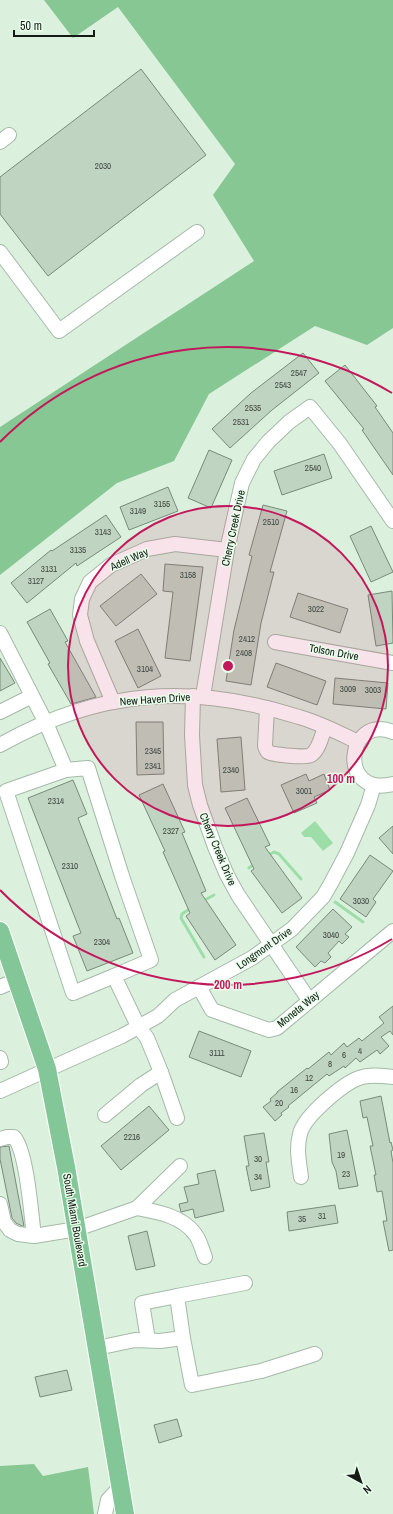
<svg xmlns="http://www.w3.org/2000/svg" width="393" height="1514" font-family="'Archivo Narrow',sans-serif">
<style>
.forest{fill:#87c793}
.water{fill:#9ddea8}
.lines{fill:none;stroke-linecap:round;stroke-linejoin:round}
.stream{stroke:#9ddea8;stroke-width:3}
.building{fill:#c0d4c2;stroke:#788b7a}
.minor-casing{stroke:#a5baa8;stroke-width:16}
.major-casing{stroke:#fff;stroke-width:20}
.minor{stroke:#fff;stroke-width:14}
.major{stroke:#83c697;stroke-width:18}
.ring{fill:none;stroke:#c2185b;stroke-width:2}
.labels{text-anchor:middle;stroke-width:3;stroke-linejoin:round;paint-order:stroke}
.number-label{font-size:9px;fill:#3f4940}
.street-label{font-size:11px;fill:#141b15;stroke:#e8feeb}
.centre{fill:#c2185b;stroke:#e8feeb;stroke-width:2}
.ring-label{font-size:12px;text-anchor:middle;font-weight:bold;fill:#c2185b;stroke:#e8feeb;stroke-width:3;stroke-linejoin:round;paint-order:stroke}
</style>
<rect width="100%" height="100%" fill="#dbf1de"/>
<!-- forest -->
<g class="forest">
<polygon points="44,0 393,0 393,328 367,345 315,326 209,394 174,461 117,483 0,575 0,427 254,261 213,195 235,164 118,7 73,38"/>
<polygon points="34,1464 43,1476 88,1467 94,1514 0,1514 0,1466"/>
</g>
<!-- water -->
<polygon class="water" points="315,821 333,843 323,851 311,837 304,837 301,833"/>
<g class="lines">
<!-- stream -->
<g class="stream">
<polyline points="267,856 274,852 279,854 301,879"/>
<polyline points="249,868 256,863"/>
<polyline points="203,901 214,895"/>
<polyline points="335,902 363,922"/>
<polyline points="191,908 182,914 181,918 204,957"/>
</g>
</g>
<!-- building -->
<g class="building">
<polygon points="141,69 206,155 48,276 0,214 0,177"/>
<polygon points="303,353 319,373 272,410 230,448 212,429 251,393"/>
<polygon points="345,365 377,406 375,407 393,433 393,475 362,430 364,429 325,381"/>
<polygon points="209,450 232,460 211,508 188,498"/>
<polygon points="324,454 332,478 282,495 274,471"/>
<polygon points="168,487 178,511 129,530 120,507"/>
<polygon points="263,505 287,511 270,572 274,572 261,623 251,685 226,681 234,630 252,556 249,555"/>
<polygon points="106,515 121,537 77,566 76,563 27,603 11,583 51,550 52,551"/>
<polygon points="371,526 393,572 371,582 350,536"/>
<polygon points="165,564 203,567 190,661 165,658 173,592 163,591"/>
<polygon points="141,574 157,594 116,626 100,606"/>
<polygon points="392,591 393,643 376,646 368,595"/>
<polygon points="298,593 348,609 340,633 290,617"/>
<polygon points="50,609 68,641 65,642 96,697 93,698 71,704 48,664 50,663 27,622"/>
<polygon points="138,629 161,676 138,688 115,641"/>
<polygon points="0,658 15,683 0,691"/>
<polygon points="276,663 326,681 317,705 267,687"/>
<polygon points="335,678 388,683 386,709 333,704"/>
<polygon points="136,722 163,722 164,774 137,775"/>
<polygon points="241,737 245,790 221,792 217,739"/>
<polygon points="306,774 309,781 324,774 330,790 314,797 317,803 294,813 281,785"/>
<polygon points="73,780 87,814 78,818 117,919 119,918 133,953 87,971 73,936 81,933 28,798"/>
<polygon points="163,784 185,832 182,833 206,891 201,893 236,945 215,960 186,916 190,913 163,852 165,851 139,795"/>
<polygon points="247,798 270,845 265,847 302,898 282,913 251,871 254,869 225,808"/>
<polygon points="393,826 393,854 379,838"/>
<polygon points="370,855 393,871 373,899 376,902 366,917 340,899"/>
<polygon points="333,909 352,927 345,934 349,937 342,944 339,941 328,953 331,957 325,963 321,961 315,967 296,947"/>
<polygon points="393,1006 393,1035 390,1031 381,1037 389,1046 380,1054 377,1050 360,1062 356,1058 345,1068 344,1066 329,1076 327,1074 288,1106 289,1107 281,1113 282,1115 275,1121 263,1107 271,1101 270,1099 277,1093 277,1092 307,1068 308,1069 329,1052 331,1055 344,1043 347,1047 359,1038 362,1041 384,1023 379,1017"/>
<polygon points="199,1031 251,1051 241,1077 189,1057"/>
<polygon points="381,1096 390,1143 391,1142 393,1150 391,1151 393,1163 393,1250 389,1251 383,1221 387,1221 382,1191 377,1192 374,1175 376,1175 370,1146 373,1146 367,1117 363,1118 360,1101"/>
<polygon points="149,1106 169,1130 121,1170 101,1146"/>
<polygon points="347,1130 358,1186 339,1189 336,1171 332,1162 329,1134"/>
<polygon points="264,1133 269,1162 266,1162 270,1187 251,1191 246,1166 249,1166 244,1136"/>
<polygon points="9,1146 24,1226 22,1226 16,1223 12,1218 0,1159 0,1147"/>
<polygon points="215,1170 224,1211 195,1218 193,1209 181,1212 179,1204 188,1202 184,1187 199,1184 197,1174"/>
<polygon points="335,1205 338,1223 289,1231 287,1212"/>
<polygon points="147,1231 155,1266 136,1270 128,1236"/>
<polygon points="67,1370 72,1390 40,1397 35,1377"/>
<polygon points="177,1419 182,1436 159,1443 154,1425"/>
</g>
<g class="lines">
<!-- minor casing -->
<g class="minor-casing">
<g id="minor">
<polyline points="0,142 9,135"/>
<polyline points="0,252 59,331 197,232"/>
<polyline points="0,633 46,723 66,770 88,768 122,876 151,960 114,976 138,1026 147,1038 161,1072 177,1118"/>
<polyline points="275,642 393,663"/>
<polyline points="193,696 192,735 195,785 200,805 215,847 227,875 238,895 309,1000"/>
<polyline points="203,696 227,550 242,483 254,459 268,442 289,422 310,407 340,444 393,521"/>
<polyline points="113,702 87,641 80,615 82,599 90,582 111,565 147,549 175,544 227,550"/>
<path d="M267,708l-2,38c0,1 2,5 3,6 4,3 38,6 43,3 8,-5 11,-20 14,-28"/>
<polyline points="0,712 32,696"/>
<path d="M393,732c-47,-19 -56,66 0,52"/>
<path d="M0,745c99,-56 192,-62 299,-28 21,6 40,16 59,25"/>
<polyline points="66,770 6,791 73,993 114,976"/>
<polyline points="0,987 17,980"/>
<polyline points="199,987 212,1010 269,1030 277,1028 393,931"/>
<polyline points="0,1058 1,1062 0,1062"/>
<polyline points="0,1091 122,1036 158,1016 175,1000 252,958 292,929 323,897 330,885 347,853 368,805 374,785"/>
<polyline points="105,1115 141,1085 161,1072"/>
<path d="M0,1139l7,-2h7c13,15 17,77 20,99"/>
<path d="M301,1177c-2,-15 -5,-29 -1,-43 4,-18 43,-50 59,-56 11,-4 23,-2 34,-1"/>
<polyline points="0,1204 4,1222 10,1230 18,1234 34,1236 77,1229 137,1208 180,1166"/>
<path d="M137,1208c21,4 45,8 58,26 5,6 7,16 10,23"/>
<polyline points="183,1338 192,1385 261,1371 315,1354"/>
<polyline points="148,1340 142,1303 177,1296"/>
<polyline points="97,1348 135,1340 160,1341 183,1338 177,1296 245,1283"/>
<polyline points="105,1514 108,1500 120,1487"/>
</g>
</g>
<!-- major casing -->
<g class="major-casing">
<polyline id="major" points="0,931 47,1069 66,1167 125,1514"/>
</g>
<!-- minor -->
<use href="#minor" class="minor"/>
<!-- major -->
<use href="#major" class="major"/>
</g>
<!-- distance rings -->
<circle cx="228" cy="666" r="160" fill="#c2185b" fill-opacity=".12"/>
<g class="ring">
<circle cx="228" cy="666" r="160"/>
<path d="M392 939A319 319 0 0 1 0 890M0 442A319 319 0 0 1 392 393"/>
</g>
<g class="labels">
<!-- number labels -->
<g class="number-label">
<text x="103" y="169">2030</text>
<text x="299" y="376">2547</text>
<text x="283" y="388">2543</text>
<text x="253" y="411">2535</text>
<text x="241" y="425">2531</text>
<text x="313" y="471">2540</text>
<text x="162" y="507">3155</text>
<text x="138" y="514">3149</text>
<text x="271" y="525">2510</text>
<text x="103" y="535">3143</text>
<text x="78" y="553">3135</text>
<text x="49" y="572">3131</text>
<text x="188" y="578">3158</text>
<text x="36" y="584">3127</text>
<text x="316" y="612">3022</text>
<text x="247" y="642">2412</text>
<text x="244" y="656">2408</text>
<text x="145" y="672">3104</text>
<text x="348" y="692">3009</text>
<text x="373" y="693">3003</text>
<text x="153" y="754">2345</text>
<text x="153" y="769">2341</text>
<text x="231" y="773">2340</text>
<text x="304" y="794">3001</text>
<text x="56" y="804">2314</text>
<text x="171" y="834">2327</text>
<text x="70" y="869">2310</text>
<text x="361" y="904">3030</text>
<text x="331" y="938">3040</text>
<text x="102" y="945">2304</text>
<text x="360" y="1054">4</text>
<text x="217" y="1056">3111</text>
<text x="344" y="1058">6</text>
<text x="330" y="1067">8</text>
<text x="309" y="1081">12</text>
<text x="294" y="1093">16</text>
<text x="279" y="1106">20</text>
<text x="132" y="1140">2216</text>
<text x="341" y="1158">19</text>
<text x="258" y="1162">30</text>
<text x="346" y="1177">23</text>
<text x="258" y="1180">34</text>
<text x="322" y="1219">31</text>
<text x="302" y="1222">35</text>
</g>
<!-- street labels -->
<g class="street-label">
<text transform="translate(233 528) rotate(-78)" y="4">Cherry Creek Drive</text>
<text transform="translate(129 559) rotate(-24)" y="4">Adell Way</text>
<text transform="translate(334 652) rotate(10)" y="4">Tolson Drive</text>
<text transform="translate(155 699) rotate(-4)" y="4">New Haven Drive</text>
<text transform="translate(218 849) rotate(67)" y="4">Cherry Creek Drive</text>
<text transform="translate(264 948) rotate(-35)" y="4">Longmont Drive</text>
<text transform="translate(298 1009) rotate(-39)" y="4">Moneta Way</text>
<text transform="translate(75 1220) rotate(80)" y="4">South Miami Boulevard</text>
</g>
</g>
<circle cx="228" cy="666" r="6" class="centre"/>
<g class="ring-label">
<text x="341" y="783">100 m</text>
<text x="228" y="989">200 m</text>
</g>
<!-- north arrow -->
<g transform="translate(361 1482) rotate(140)" stroke="#e8feeb" stroke-width="3" paint-order="stroke">
<path d="M0-3L7 15L0 10L-7 15Z" fill="#141b15"/>
<text y="-6" font-size="11" font-weight="bold" text-anchor="middle" fill="#141b15">N</text>
</g>
<!-- scale -->
<path d="M14 30v6h80v-6" fill="none" stroke="#141b15" stroke-width="2"/>
<text x="20" y="30" font-size="12" fill="#141b15" stroke="#e8feeb" stroke-width="3" paint-order="stroke">50 m</text>
</svg>
